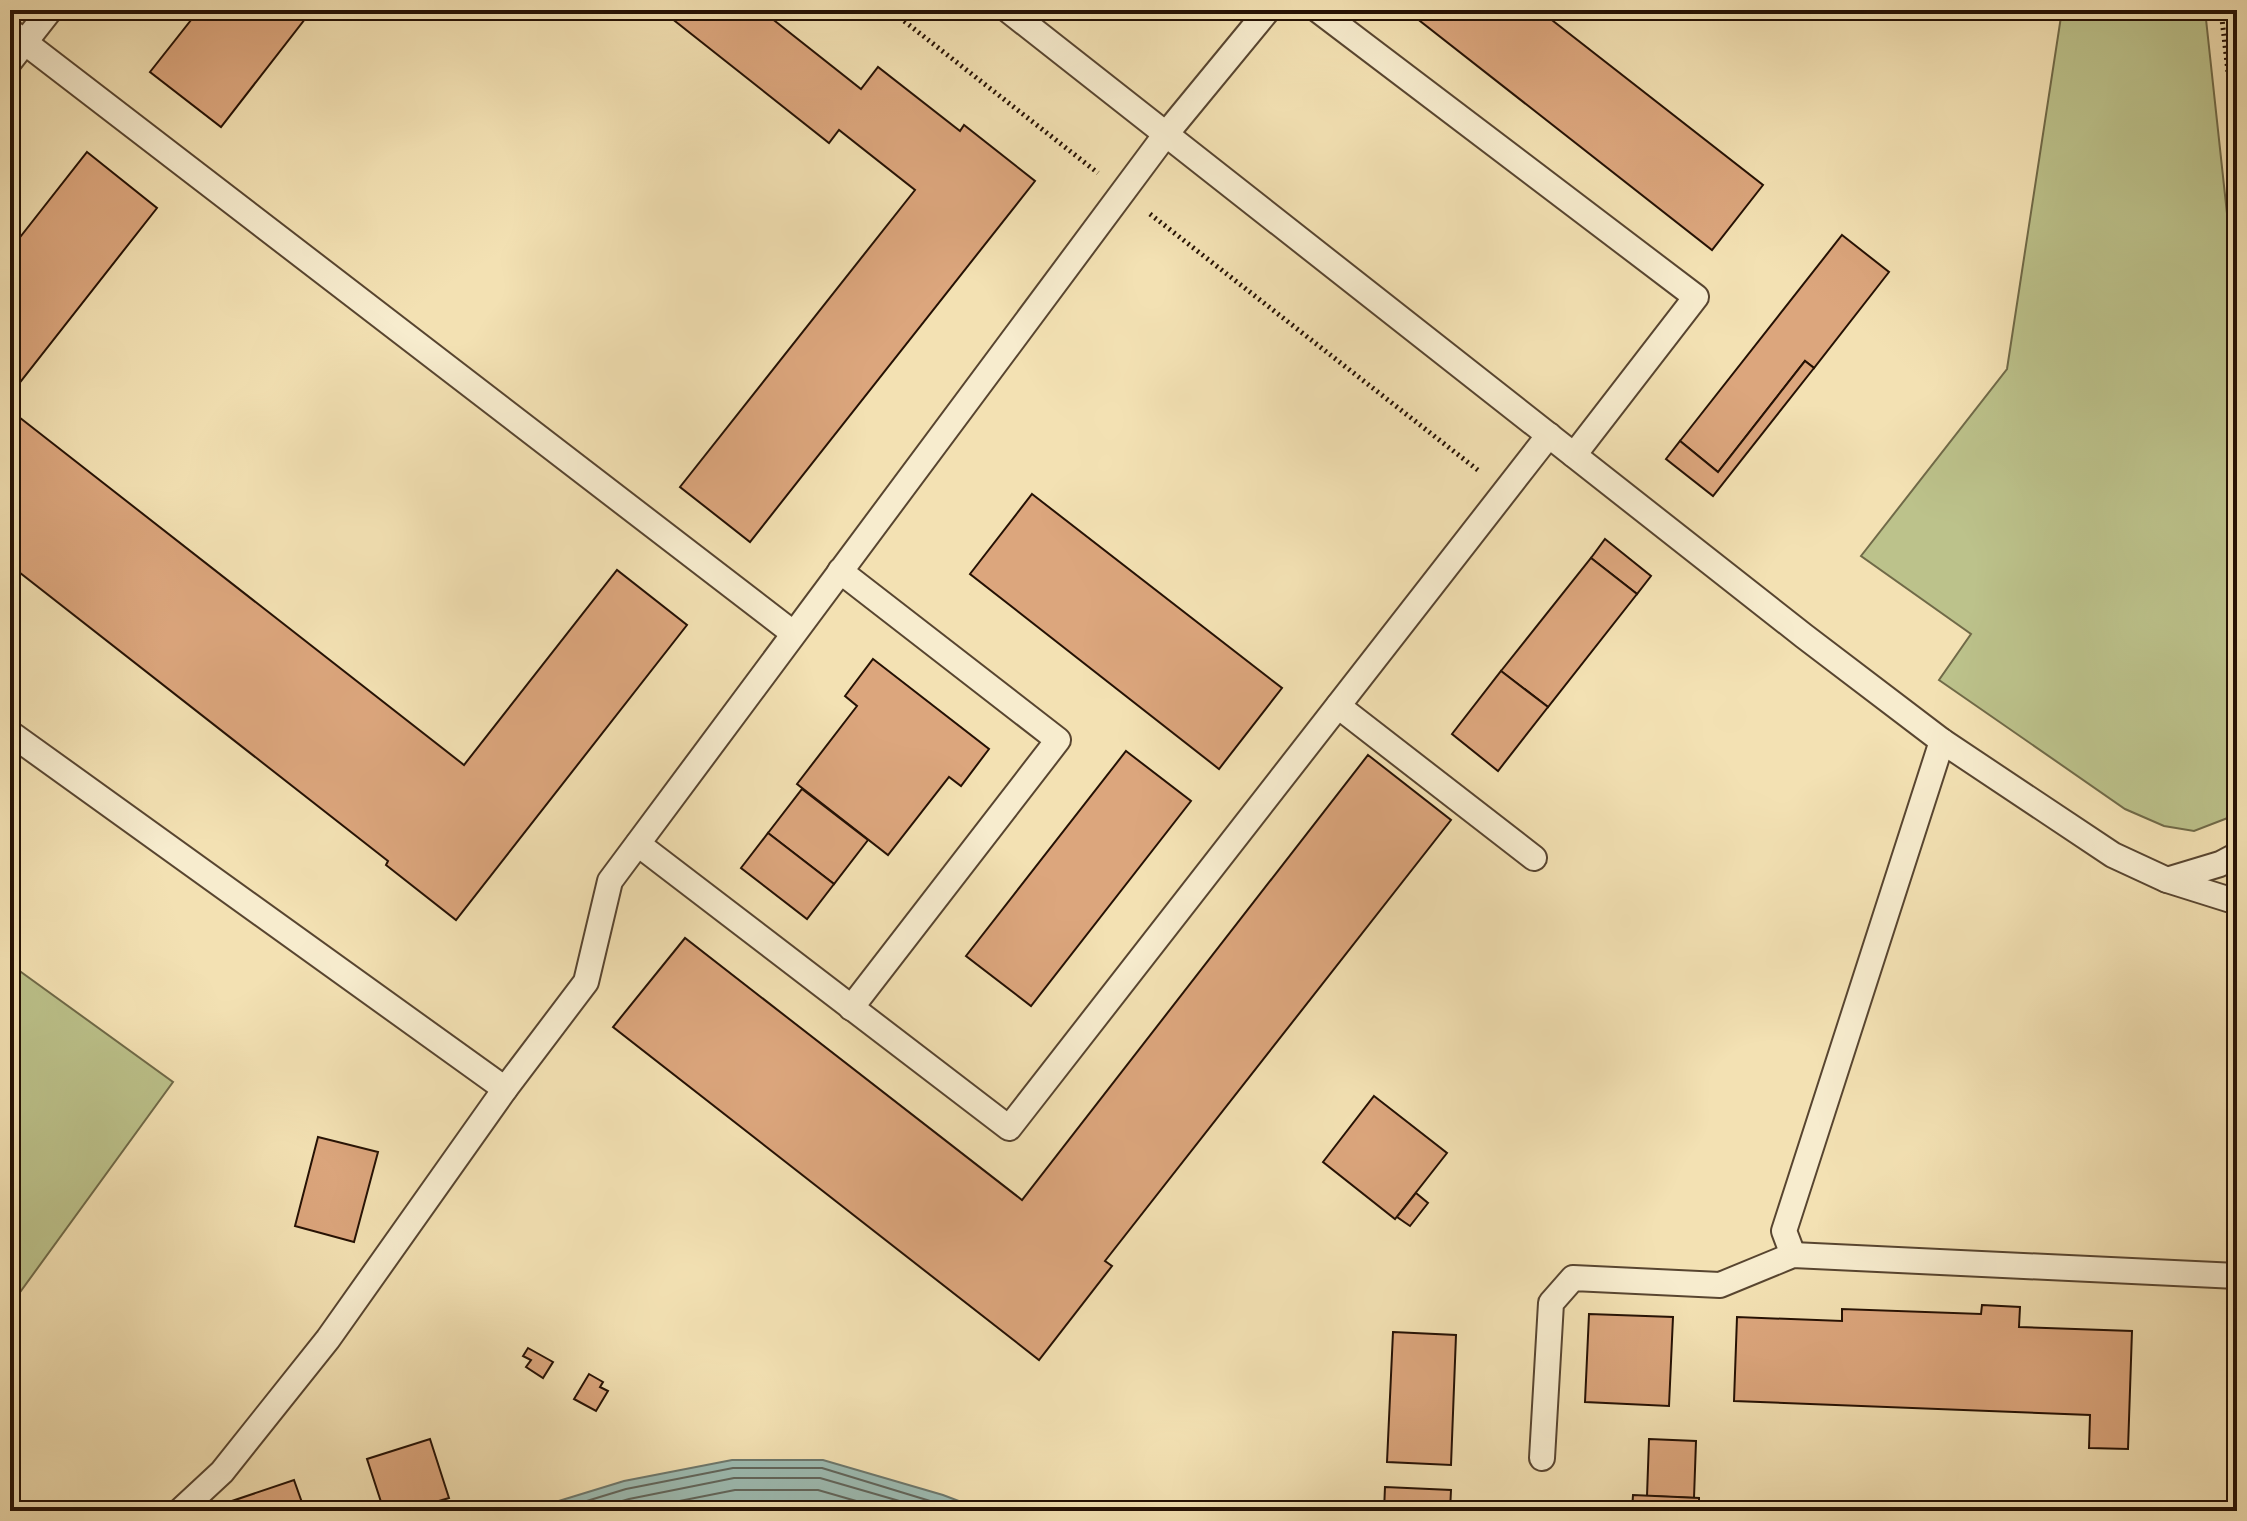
<svg xmlns="http://www.w3.org/2000/svg" width="2247" height="1521" font-family="'IM FELL Double Pica',serif">
<style>
.green{fill:#bcc28b;stroke:#706a48;stroke-width:2}
.water{fill:#9dbcb3;stroke:#6d786d;stroke-width:2}
.lines{fill:none;stroke-linecap:round;stroke-linejoin:round}
.shore{stroke:#61665c;stroke-width:2}
.building{fill:#dca67d;stroke:#251104;stroke-width:2}
.service-casing{stroke:#584530;stroke-width:28}
.path{stroke:#251104;stroke-width:5;stroke-dasharray:2 4;stroke-linecap:butt}
.service{stroke:#f7ecce;stroke-width:24}
</style>
<rect width="100%" height="100%" fill="#f3e1b3"/>
<filter id="stains"><feTurbulence type="fractalNoise" baseFrequency=".0025" numOctaves="4"/><feColorMatrix values="0 0 0 0 .2 0 0 0 0 .09 0 0 0 0 .02 0 0 0 .5 -.17"/></filter>
<radialGradient id="worn" r=".72"><stop offset=".6" stop-color="#630" stop-opacity="0"/><stop offset="1" stop-color="#630" stop-opacity=".3"/></radialGradient>
<!-- green -->
<g class="green">
<polygon points="2062,10 2205,10 2237,306 2237,812 2225,819 2194,831 2164,826 2125,809 1939,680 1971,634 1861,556 2007,369"/>
<polygon points="10,964 173,1082 10,1306"/>
</g>
<!-- water -->
<polygon class="water" points="732,1460 823,1460 943,1495 985,1511 526,1511 624,1481"/>
<g class="lines">
<!-- shore -->
<g class="shore">
<polyline points="554,1511 626,1489 733,1468 822,1468 963,1511"/>
<polyline points="588,1511 629,1499 734,1478 820,1478 934,1511"/>
<polyline points="629,1511 735,1490 818,1490 891,1511"/>
</g>
</g>
<!-- building -->
<g class="building">
<polygon points="199,10 312,10 221,127 150,72"/>
<polygon points="661,10 761,10 861,89 878,67 960,131 964,125 1035,181 750,542 680,487 915,190 839,130 829,143"/>
<polygon points="1406,10 1539,10 1763,185 1712,250"/>
<polygon points="87,152 157,208 10,395 10,250"/>
<polygon points="1842,235 1889,272 1814,368 1805,361 1718,472 1680,441"/>
<polygon points="1805,361 1814,368 1713,496 1666,459 1680,441 1718,472"/>
<polygon points="10,410 464,765 617,570 687,625 456,920 386,865 388,861 10,565"/>
<polygon points="1032,494 1282,688 1219,769 970,574"/>
<polygon points="1605,539 1651,576 1637,594 1591,558"/>
<polygon points="1591,558 1637,594 1548,707 1501,671"/>
<polygon points="873,659 989,749 961,786 949,777 888,855 797,784 857,706 845,696"/>
<polygon points="1501,671 1548,707 1498,771 1452,734"/>
<polygon points="1126,751 1191,801 1031,1006 966,956"/>
<polygon points="1368,755 1451,820 1105,1261 1112,1266 1039,1360 613,1027 685,938 1022,1200"/>
<polygon points="802,789 868,840 834,884 768,833"/>
<polygon points="768,833 834,884 807,919 741,868"/>
<polygon points="1374,1096 1447,1153 1395,1219 1323,1162"/>
<polygon points="318,1137 378,1152 354,1242 295,1226"/>
<polygon points="1416,1193 1428,1203 1410,1226 1397,1217"/>
<polygon points="1982,1305 2020,1307 2019,1327 2132,1331 2128,1449 2089,1448 2090,1415 1734,1401 1737,1317 1842,1321 1842,1309 1981,1314"/>
<polygon points="1589,1314 1673,1317 1669,1406 1585,1402"/>
<polygon points="1393,1332 1456,1335 1451,1465 1387,1462"/>
<polygon points="528,1348 553,1362 543,1378 526,1367 531,1360 523,1356"/>
<polygon points="589,1374 603,1382 600,1387 608,1391 596,1411 574,1399"/>
<polygon points="430,1439 449,1498 405,1511 384,1511 367,1459"/>
<polygon points="1649,1439 1696,1441 1694,1498 1647,1496"/>
<polygon points="294,1480 305,1511 232,1511 229,1502"/>
<polygon points="1385,1487 1451,1490 1450,1511 1384,1511"/>
<polygon points="1633,1495 1699,1498 1699,1511 1632,1511"/>
</g>
<g class="lines">
<!-- service casing -->
<g class="service-casing">
<g id="service">
<polyline points="1008,10 1804,636 1942,741 2113,855 2167,880 2237,902"/>
<polyline points="1318,10 1696,297 1574,455"/>
<polyline points="10,31 793,633"/>
<polyline points="10,61 50,10"/>
<polyline points="840,571 1058,740 851,1008"/>
<polyline points="1338,706 1534,858"/>
<polyline points="10,733 505,1089 586,982 610,881 1166,134 1268,10"/>
<polyline points="638,844 1009,1128 1549,435"/>
<polyline points="2167,880 2220,864 2237,855"/>
<polyline points="1793,1255 1784,1231 1942,741"/>
<polyline points="1542,1458 1551,1303 1573,1278 1720,1285 1793,1255 2237,1276"/>
<polyline points="180,1511 222,1472 328,1339 505,1089"/>
</g>
</g>
<!-- path -->
<g class="path">
<polyline points="890,10 1098,173"/>
<polyline points="2221,10 2237,151"/>
<polyline points="1150,214 1479,471"/>
</g>
<!-- service -->
<use href="#service" class="service"/>
</g>
<!-- margin -->
<rect width="2247" height="1521" fill="none" stroke="#f3e1b3" stroke-width="40"/>
<rect x="12" y="12" width="2223" height="1497" fill="none" stroke="#251104" stroke-width="4"/>
<rect x="20" y="20" width="2207" height="1481" fill="none" stroke="#251104" stroke-width="2"/>
<rect width="100%" height="100%" filter="url(#stains)"/>
<rect width="100%" height="100%" fill="url(#worn)"/>
</svg>
